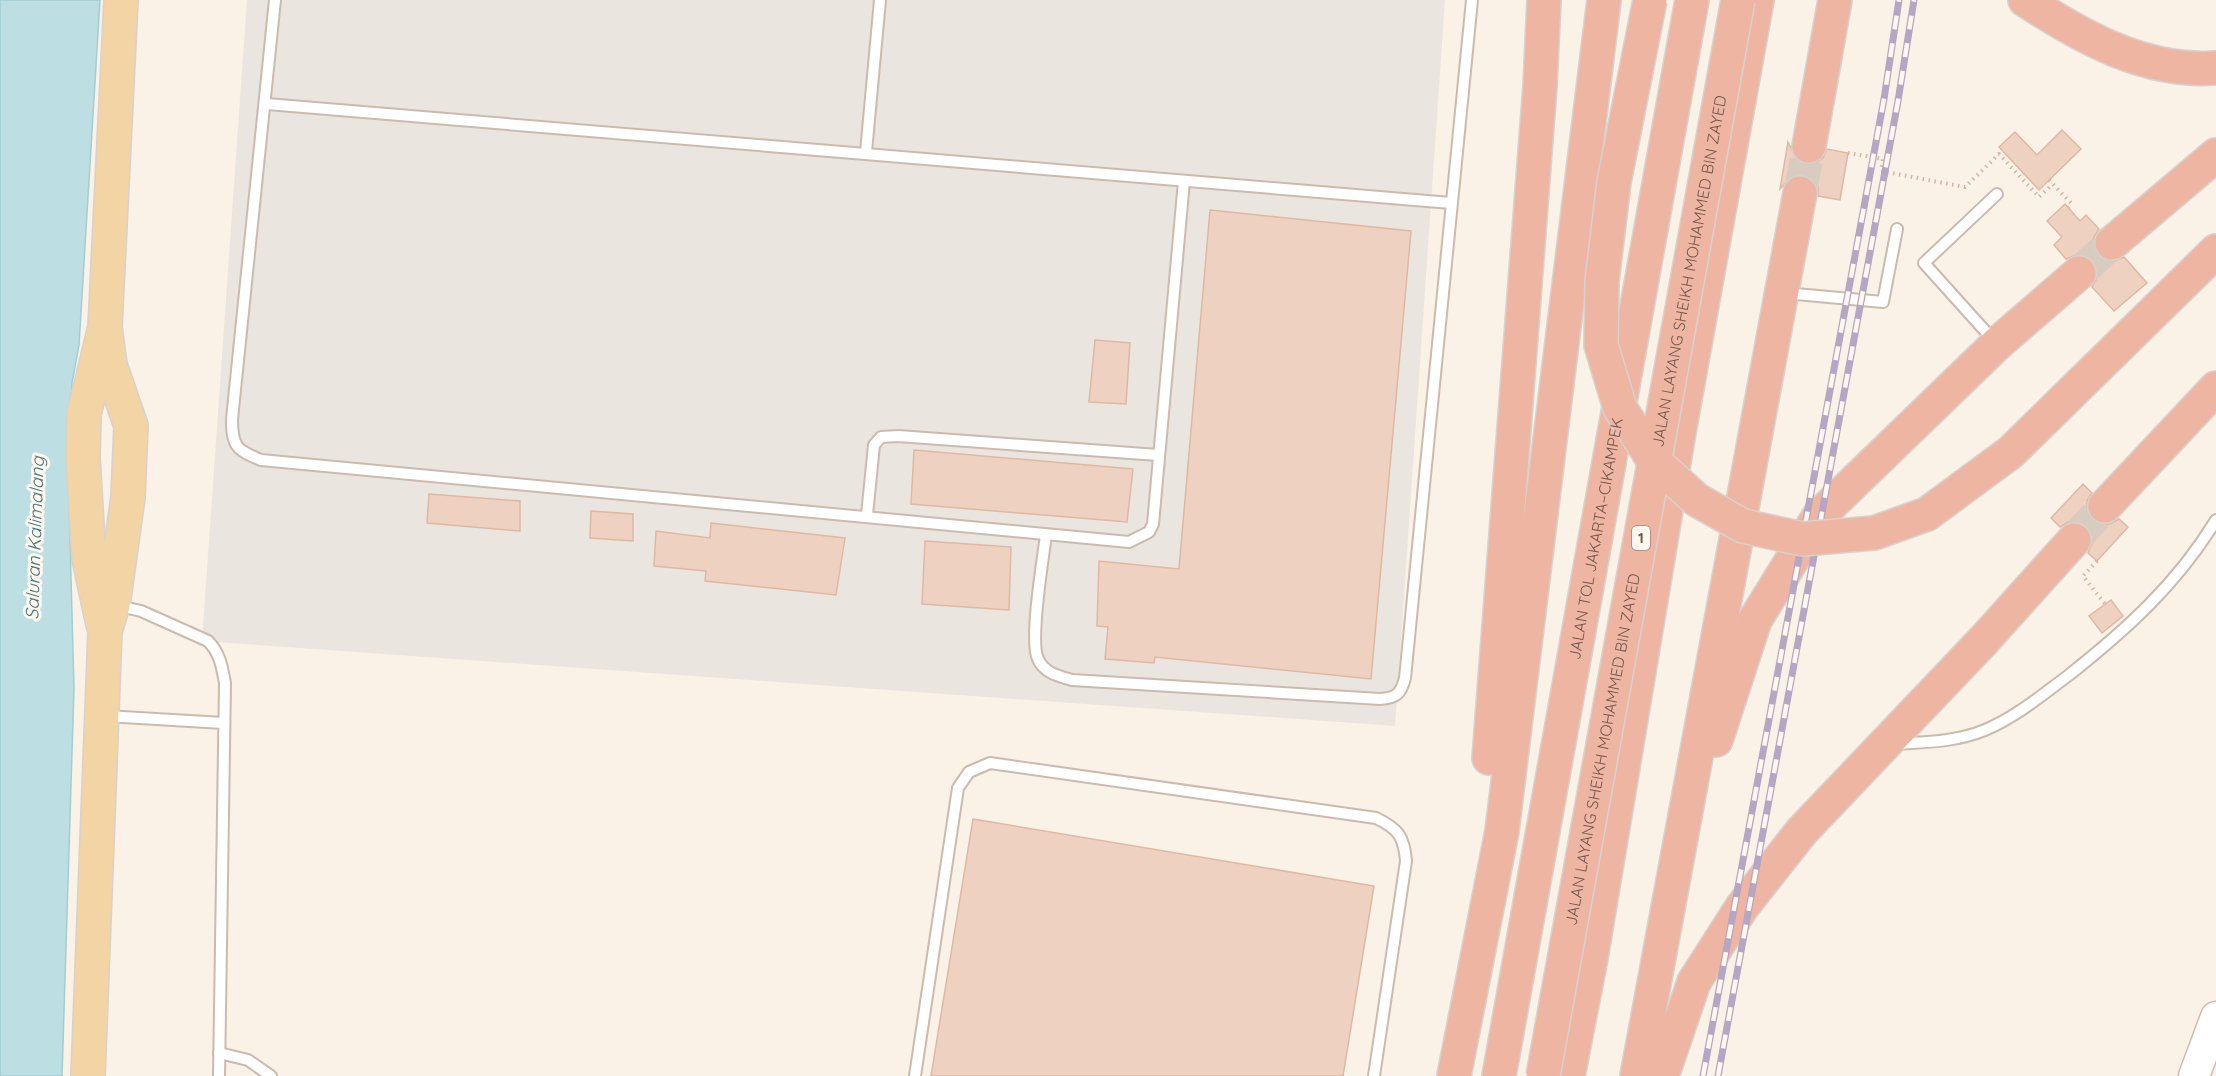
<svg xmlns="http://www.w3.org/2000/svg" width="2216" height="1076" font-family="Quicksand,sans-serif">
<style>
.industrial{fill:#ebe5e0}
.water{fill:#bddee2;stroke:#a4cdd3;stroke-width:1.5}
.building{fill:#eed1c1;stroke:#dfb8a3;stroke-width:1.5}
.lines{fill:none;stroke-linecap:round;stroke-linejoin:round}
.highway-tunnel{stroke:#d8ccc0;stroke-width:33;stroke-dasharray:33 16;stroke-linecap:butt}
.lane-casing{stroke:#cbbaae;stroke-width:14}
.secondary-casing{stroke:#d0bcaf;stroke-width:33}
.primary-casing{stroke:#d8d1cd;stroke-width:36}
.highway-casing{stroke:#d8d1cd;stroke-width:36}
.path{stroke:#d2b5a4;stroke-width:4;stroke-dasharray:1.5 4.5;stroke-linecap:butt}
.lane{stroke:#fff;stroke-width:10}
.secondary{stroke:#fff;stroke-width:30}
.primary{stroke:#f3d4a5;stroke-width:33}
.highway{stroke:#efb5a3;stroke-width:33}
.rail-casing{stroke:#b5a6c3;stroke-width:7}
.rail{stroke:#fdf7ed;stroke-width:4.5;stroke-dasharray:14;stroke-linecap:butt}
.highway-bridge-casing{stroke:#d8d1cd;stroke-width:36;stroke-linecap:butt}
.highway-bridge{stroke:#efb5a3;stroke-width:33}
.labels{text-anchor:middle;stroke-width:6;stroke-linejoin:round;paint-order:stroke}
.shield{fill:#fdf7ed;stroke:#9c887d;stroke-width:1.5}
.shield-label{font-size:15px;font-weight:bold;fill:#72594d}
.street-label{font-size:16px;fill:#72594d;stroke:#fdf7ed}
.water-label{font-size:18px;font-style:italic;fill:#46757c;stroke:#fdf7ed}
</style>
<rect width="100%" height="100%" fill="#faf2e7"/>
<!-- industrial -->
<polygon class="industrial" points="247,0 1445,0 1395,726 202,641"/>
<!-- water -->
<polygon class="water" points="0,0 100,0 79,345 72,383 68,467 74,688 62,1076 0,1076"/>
<!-- building -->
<g class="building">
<polygon points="2062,130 2081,149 2039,190 1999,147 2015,132 2037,155"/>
<polygon points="1788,142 1797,160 1806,164 1816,163 1823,158 1827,149 1848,153 1840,200 1818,196 1818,187 1813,179 1803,175 1793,176 1780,189"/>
<polygon points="2065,204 2080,221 2086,215 2099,229 2094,237 2094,246 2098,256 2106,261 2115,261 2124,257 2147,283 2114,311 2092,287 2096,280 2097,270 2093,260 2086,256 2076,255 2066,259 2054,245 2062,237 2047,221"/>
<polygon points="1210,210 1411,231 1371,679 1155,657 1154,663 1105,659 1108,627 1097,626 1099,561 1179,569"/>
<polygon points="1095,340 1130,343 1126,404 1089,402"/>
<polygon points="914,450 1133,469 1127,522 911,504"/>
<polygon points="2083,484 2092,493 2087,501 2087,511 2093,520 2101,524 2110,524 2119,519 2128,527 2097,561 2088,553 2092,543 2092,534 2087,527 2077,522 2068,522 2060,527 2051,518"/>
<polygon points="429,494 520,501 520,531 427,523"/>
<polygon points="591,511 633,514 633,541 590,538"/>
<polygon points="711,523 845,538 836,595 705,581 706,571 654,566 656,531 710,538"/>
<polygon points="925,541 1011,547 1009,610 922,604"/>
<polygon points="2111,600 2123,616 2102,633 2089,616"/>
<polygon points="973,819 1374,886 1343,1076 931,1076"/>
</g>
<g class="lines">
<!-- highway-tunnel -->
<g class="highway-tunnel">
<polyline points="1800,193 1809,146"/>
<polyline points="2079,273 2112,243"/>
<polyline points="2074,540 2105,506"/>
</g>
<!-- lane casing -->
<g class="lane-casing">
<g id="lane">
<path d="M275,0l-43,419c0,27 4,31 29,41l868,82 20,-10 4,-8 31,-343"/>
<polyline points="267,104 1451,203"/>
<polyline points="866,152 880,0"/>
<polyline points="1785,293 1883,302 1897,229"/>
<polyline points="1995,342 1924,263 1997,194"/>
<polyline points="867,515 874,445 881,437 898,436 1158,455"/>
<path d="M1046,535c-3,24 -17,106 -8,124 6,14 21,17 34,21l308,19c16,-1 21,-5 25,-21l67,-678"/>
<path d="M115,605l26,6 67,30c12,12 14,26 17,42l-6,393"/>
<polyline points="106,716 223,723"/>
<path d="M1895,744c31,-2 61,-2 90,-14 31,-13 57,-35 84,-55 58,-46 108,-91 147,-155"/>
<polyline points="219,1053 248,1060 271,1076"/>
<path d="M915,1076l43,-288 11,-16 21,-9 386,55c23,11 28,19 30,43l-32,215"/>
</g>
</g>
<!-- secondary casing -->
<g class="secondary-casing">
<polyline id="secondary" points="2194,1076 2216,1017"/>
</g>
<!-- primary casing -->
<g class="primary-casing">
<g id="primary">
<polyline points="103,624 89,559 83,458 84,414 105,327 121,0"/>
<polyline points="88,1076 105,631 113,605 128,497 131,426 110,365 105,327"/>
</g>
</g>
<!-- highway casing -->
<g class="highway-casing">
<g id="highway">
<path d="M2025,0c57,37 120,73 191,68"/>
<polyline points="1809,146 1835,0"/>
<polyline points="2112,243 2216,155"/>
<polyline points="2105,506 2216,388"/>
<polyline points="1927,514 2011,452 2216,251"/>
<polyline points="1716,740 1755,620 1819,516 1997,344 2079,273"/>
<polyline points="1489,758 1540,86 1544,0"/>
<polyline points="1454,1076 1502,831 1604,0"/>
<path id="s1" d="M1499,1076l193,-1076"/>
<polyline points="1568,1076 1591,958 1679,432 1757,0"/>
<polyline points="1637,1076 1800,193"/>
<polyline points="1662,1076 1694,982 1742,907 1802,831 1984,640 2074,540"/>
</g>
</g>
<!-- path -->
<g class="path">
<polyline points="1848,153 1883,159 1881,171 1965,187 1999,154 2039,197 2053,184"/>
<polyline points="2049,180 2071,203 2068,207"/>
<polyline points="2097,561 2083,576 2105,604"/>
</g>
<!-- lane -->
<use href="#lane" class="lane"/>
<!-- secondary -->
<use href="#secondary" class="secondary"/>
<!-- primary -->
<use href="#primary" class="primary"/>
<!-- highway -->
<use href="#highway" class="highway"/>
<!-- rail casing -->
<g class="rail-casing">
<g id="rail">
<polyline points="1703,1076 1884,99 1899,0"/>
<polyline points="1718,1076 1898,101 1914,0"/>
</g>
</g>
<!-- rail -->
<use href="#rail" class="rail"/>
<!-- highway-bridge casing -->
<g class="highway-bridge-casing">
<g id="highway-bridge">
<polyline points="1650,0 1614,182 1602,281 1601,345 1620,408 1654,461 1697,500 1743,526 1803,539 1874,533 1927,514"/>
<path id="s2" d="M1543,1076l195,-1076"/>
</g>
</g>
<!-- highway-bridge -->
<use href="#highway-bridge" class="highway-bridge"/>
</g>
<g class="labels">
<!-- shield labels -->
<rect class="shield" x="1632" y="526" width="18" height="24" rx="4.5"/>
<g class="shield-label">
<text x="1641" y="543">1</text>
</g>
<!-- street labels -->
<g class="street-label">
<text dy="6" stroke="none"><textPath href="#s2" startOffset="818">JALAN LAYANG SHEIKH MOHAMMED BIN ZAYED</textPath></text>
<text dy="6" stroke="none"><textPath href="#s1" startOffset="546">JALAN TOL JAKARTA–CIKAMPEK</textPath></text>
<text dy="6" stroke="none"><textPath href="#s2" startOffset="332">JALAN LAYANG SHEIKH MOHAMMED BIN ZAYED</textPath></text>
</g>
<!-- water labels -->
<g class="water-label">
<text transform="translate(35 538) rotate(-88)" y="6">Saluran Kalimalang</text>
</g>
</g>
</svg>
